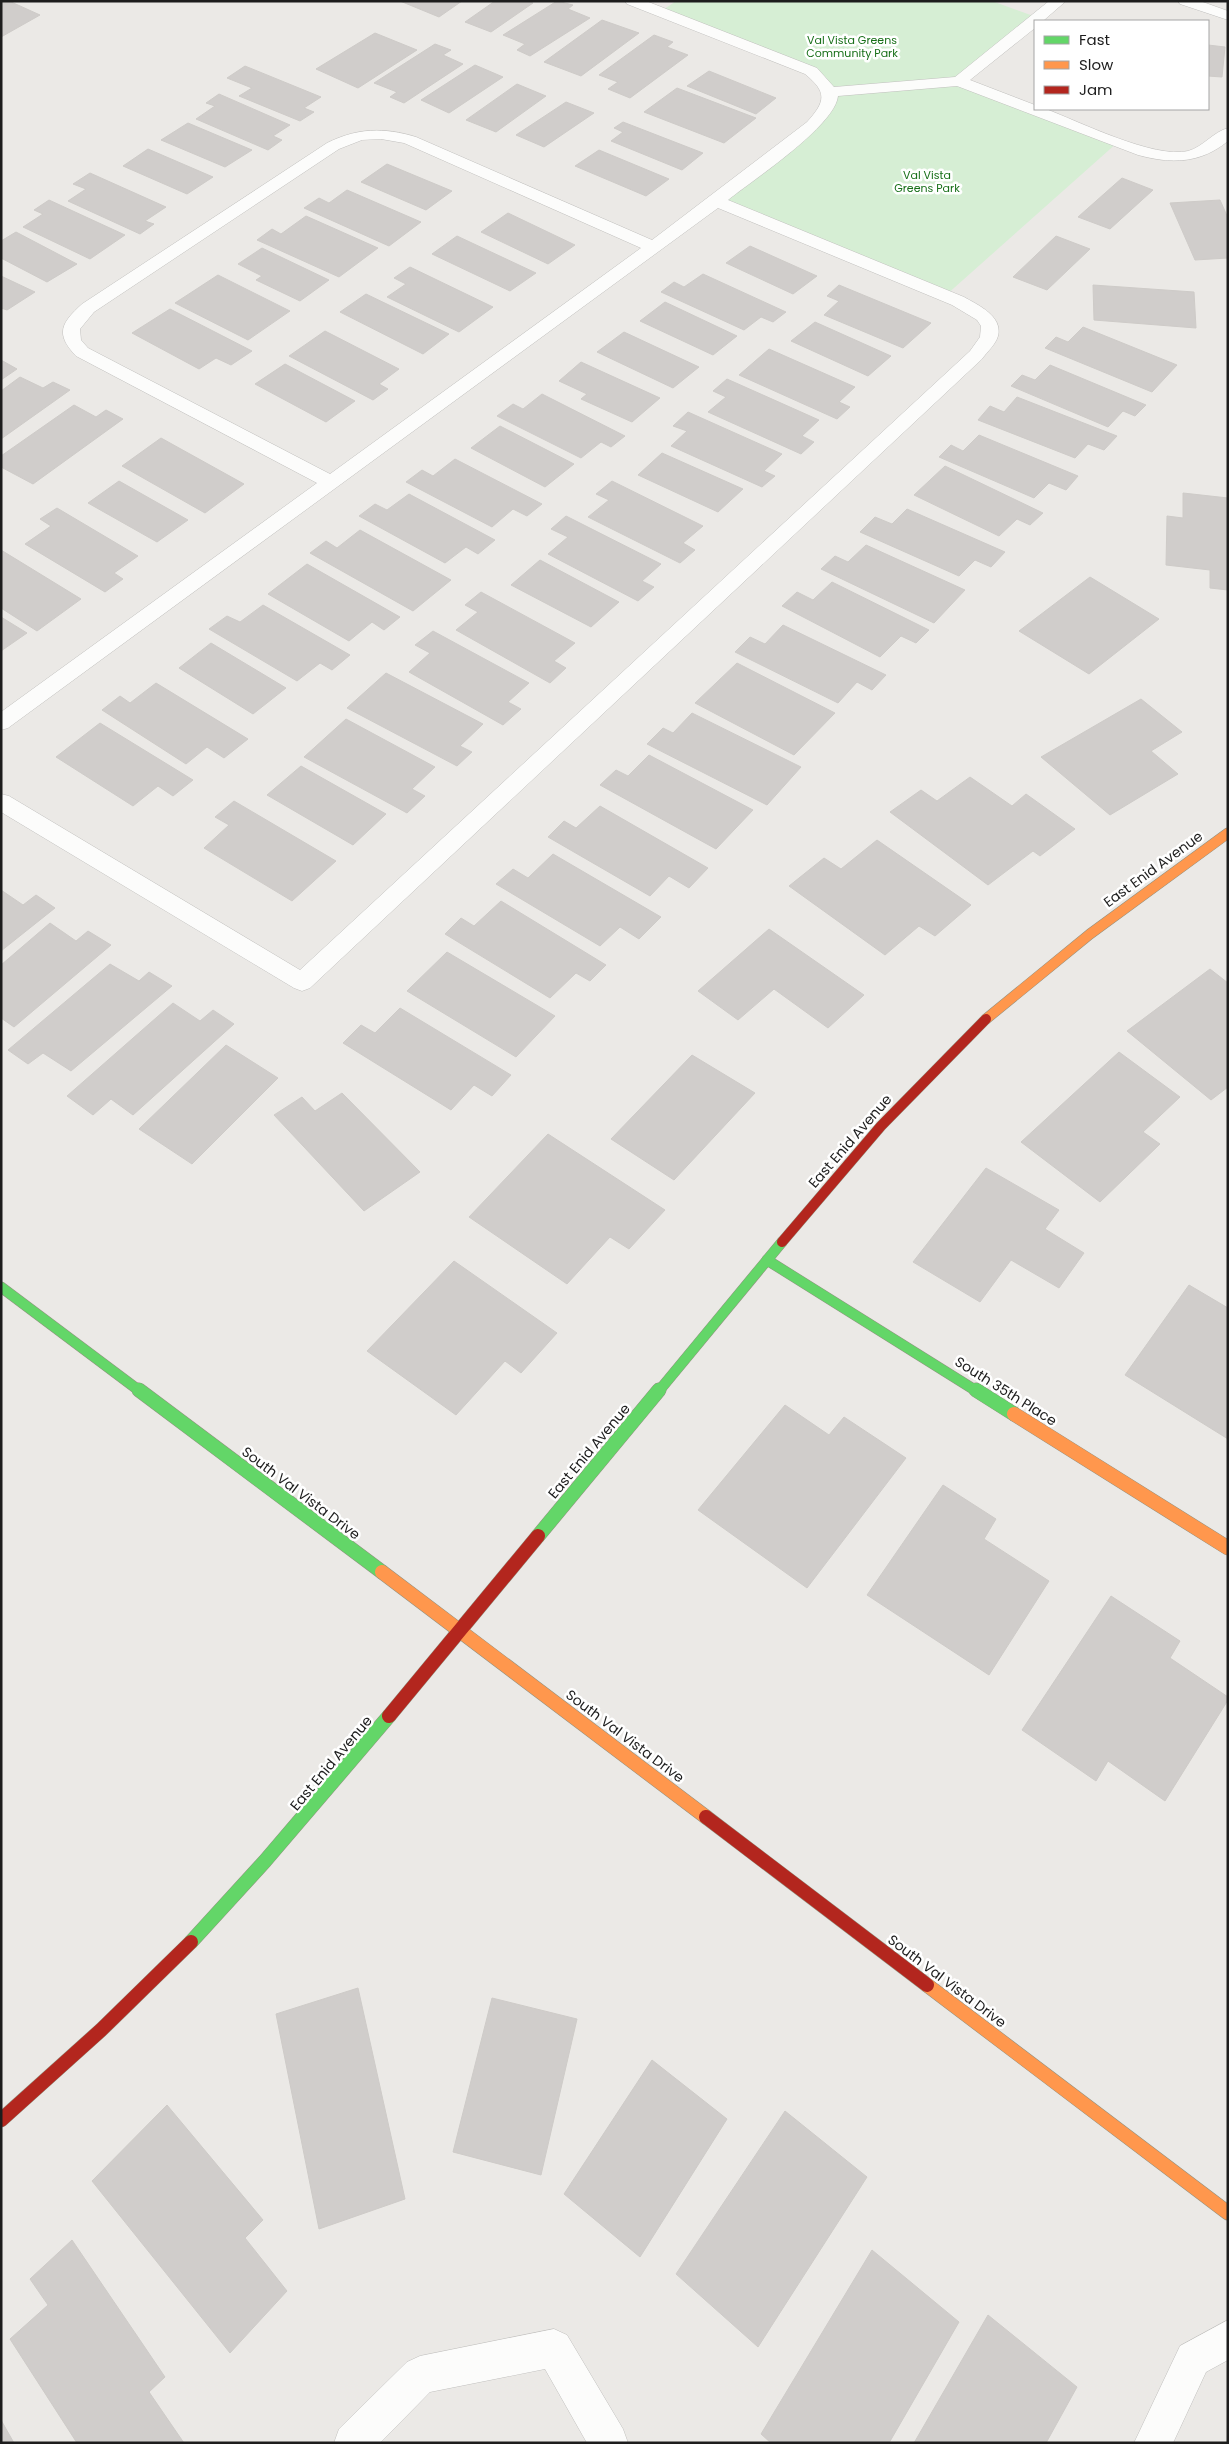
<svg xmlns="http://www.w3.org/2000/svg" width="1229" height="2444" font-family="Poppins,sans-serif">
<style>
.park{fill:#d6eed4}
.building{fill:#d0cdcb;stroke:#cecbc8}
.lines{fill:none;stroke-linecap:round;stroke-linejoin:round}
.lane-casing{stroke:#c1c0be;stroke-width:1}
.street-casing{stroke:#c1c0be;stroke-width:1}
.fast-far1-casing{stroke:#929280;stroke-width:11}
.fast-casing{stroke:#929280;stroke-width:15}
.slow-far1-casing{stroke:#929280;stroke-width:11}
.slow-casing{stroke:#929280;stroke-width:15}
.jam-far1-casing{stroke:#929280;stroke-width:11}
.jam-casing{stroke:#929280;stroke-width:15}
.lane{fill:#fcfcfb;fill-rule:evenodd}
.street{fill:#fcfcfb;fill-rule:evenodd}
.fast-far1{stroke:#63d668;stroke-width:10}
.fast{stroke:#63d668;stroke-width:14}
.slow-far1{stroke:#ff974d;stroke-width:10}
.slow{stroke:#ff974d;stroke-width:14}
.jam-far1{stroke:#b3261e;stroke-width:10}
.jam{stroke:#b3261e;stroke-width:14}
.labels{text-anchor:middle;stroke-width:5;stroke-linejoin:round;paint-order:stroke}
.far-park-label{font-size:11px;fill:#176f18;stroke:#fff}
.street-label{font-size:14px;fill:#1d1d1d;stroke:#fff}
</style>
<rect width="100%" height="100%" fill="#ebe9e6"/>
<!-- park -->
<polygon class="park" points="676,1 992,1 1039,18 960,81 1118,142 945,296 716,201 825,113 824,81 660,12"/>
<!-- building -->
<g class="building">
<polygon points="1,1 9,1 40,15 1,37"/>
<polygon points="400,1 462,1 439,17"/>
<polygon points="495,1 527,1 533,3 491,32 465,22"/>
<polygon points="557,1 573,5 568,9 590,18 530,56 517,50 525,44 503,35"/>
<polygon points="602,20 639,33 581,76 544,62"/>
<polygon points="375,33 417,50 358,88 316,69"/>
<polygon points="654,35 673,42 667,47 688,55 630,98 608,89 618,82 599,75"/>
<polygon points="435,44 451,50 443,55 463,64 404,103 390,97 397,92 374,83"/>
<polygon points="1208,45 1225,47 1222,77 1208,76"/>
<polygon points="475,65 503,77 449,113 421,100"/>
<polygon points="245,66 321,97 304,108 314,112 300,121 239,96 252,88 227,78"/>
<polygon points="709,71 776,98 756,114 687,86"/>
<polygon points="517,84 546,96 496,132 466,120"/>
<polygon points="677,88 756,118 724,143 644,112"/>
<polygon points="219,94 290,125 273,136 282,140 268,150 196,119 215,106 206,103"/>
<polygon points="566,102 594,113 544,147 516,135"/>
<polygon points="623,122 703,153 682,170 611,141 623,132 614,128"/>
<polygon points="188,123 252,150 225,167 161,140"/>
<polygon points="148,149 213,177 187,194 123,166"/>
<polygon points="599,150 669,179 646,196 575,166"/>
<polygon points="387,164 452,191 426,210 361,182"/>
<polygon points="90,173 166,207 145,221 154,224 140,234 68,201 86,189 73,184"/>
<polygon points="1122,178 1153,190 1110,229 1078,217"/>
<polygon points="347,190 421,222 389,246 304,208 319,198 329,203"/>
<polygon points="49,200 125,235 90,259 23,227 43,214 34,210"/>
<polygon points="1220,200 1228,218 1228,258 1195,260 1170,203"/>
<polygon points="508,213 575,245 548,264 481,232"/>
<polygon points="306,216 378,248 339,277 257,240 272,229 281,234"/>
<polygon points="16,232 77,264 47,282 1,258 1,241"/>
<polygon points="457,236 536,273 510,291 432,254"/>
<polygon points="1056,236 1090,249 1047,290 1013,277"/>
<polygon points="750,246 817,276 793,294 726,263"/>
<polygon points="262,248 329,280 300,301 256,280 262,276 238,264"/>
<polygon points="410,267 493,307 459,332 387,297 406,284 394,278"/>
<polygon points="703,274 786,312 773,322 761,317 744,330 661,292 674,282 684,287"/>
<polygon points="218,275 290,311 248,340 175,303"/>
<polygon points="1,276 35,292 7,310 1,308"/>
<polygon points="839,285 931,323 903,348 824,315 839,301 827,296"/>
<polygon points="1093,285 1194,292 1196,328 1094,320"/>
<polygon points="366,294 449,334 423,354 340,312"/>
<polygon points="665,302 737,336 713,355 640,321"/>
<polygon points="170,309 252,351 231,365 216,358 199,369 132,333"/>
<polygon points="815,322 891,356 868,376 791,341"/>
<polygon points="1083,327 1177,365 1152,392 1045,348 1056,337 1068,342"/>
<polygon points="325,331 399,369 379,384 388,389 373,400 289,356"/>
<polygon points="624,332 699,367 673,388 597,352"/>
<polygon points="769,349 855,387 839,402 850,407 837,419 739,375"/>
<polygon points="1,360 17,369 1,380"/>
<polygon points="581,362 660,398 632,422 581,399 587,394 559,381"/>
<polygon points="285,364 355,401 326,422 255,384"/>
<polygon points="1050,365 1146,405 1135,416 1123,411 1108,427 1011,386 1022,375 1035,380"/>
<polygon points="20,377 43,388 53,382 70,390 1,439 1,391"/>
<polygon points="727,379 819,420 802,436 814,442 801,454 708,412 726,397 713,391"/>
<polygon points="542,394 625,436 611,447 601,442 581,458 497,416 513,404 523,409"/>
<polygon points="1017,397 1117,436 1104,450 1088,444 1075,458 978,420 990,406 1004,412"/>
<polygon points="74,405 96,417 106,410 123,419 33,484 1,467 1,456"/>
<polygon points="688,412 782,454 764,471 775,476 762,487 671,446 687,431 673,426"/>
<polygon points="500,426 574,464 545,487 471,448"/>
<polygon points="979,435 1078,476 1066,490 1049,483 1034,498 939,457 951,445 963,451"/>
<polygon points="161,438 244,484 205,513 122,466"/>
<polygon points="662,453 743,489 718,512 638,475"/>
<polygon points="455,459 542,504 527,516 513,509 492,527 406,482 422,470 433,476"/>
<polygon points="945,466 1043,513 1030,525 1017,519 999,536 914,495"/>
<polygon points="119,481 188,520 157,542 88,503"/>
<polygon points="612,481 703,526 683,543 695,550 680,563 588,517 609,500 596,494"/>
<polygon points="1183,493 1228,498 1228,590 1210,588 1210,570 1166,565 1167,516 1183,518"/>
<polygon points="409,494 495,540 478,554 466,547 445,563 359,516 375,504 387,510"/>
<polygon points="57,508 138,556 114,573 123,579 105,592 25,544 51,526 40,519"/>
<polygon points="907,509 1005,552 991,567 975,560 959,576 860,532 875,517 892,524"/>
<polygon points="566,516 661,564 642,581 654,587 638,601 548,554 568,537 551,529"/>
<polygon points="360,530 451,580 413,611 310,553 326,541 337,548"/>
<polygon points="866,545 965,590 934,623 821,569 835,556 848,562"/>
<polygon points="1,550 81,599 37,631 1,608"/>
<polygon points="540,560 619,602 591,627 511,585"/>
<polygon points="307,564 400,617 384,630 372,622 349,641 268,594"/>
<polygon points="1090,577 1159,619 1089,674 1019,631"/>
<polygon points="832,582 929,630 916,643 901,636 880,657 782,606 797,592 813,600"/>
<polygon points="481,592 575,643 554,661 566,668 550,683 456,630 478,612 465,605"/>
<polygon points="263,605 350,655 332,670 320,663 297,681 209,629 227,616 240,622"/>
<polygon points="1,617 27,633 1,651"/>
<polygon points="783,625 886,675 872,690 857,682 838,703 735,652 750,637 765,644"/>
<polygon points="433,631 529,683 508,702 521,709 503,725 409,672 430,653 415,645"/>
<polygon points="211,643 286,688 253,714 179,668"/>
<polygon points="737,663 835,713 794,755 695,703"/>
<polygon points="386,673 483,724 460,746 472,752 457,766 347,708"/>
<polygon points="156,683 248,739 224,758 207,747 186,764 102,710 120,696 130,703"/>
<polygon points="1141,699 1182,732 1151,751 1178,774 1110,815 1041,757"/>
<polygon points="692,713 801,767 767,805 647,744 663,728 673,733"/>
<polygon points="346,719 435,767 412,789 425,796 407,813 304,757"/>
<polygon points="100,723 193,780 173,796 158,786 133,806 56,757"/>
<polygon points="649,755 753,810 716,849 600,785 616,770 628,776"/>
<polygon points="301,766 386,814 353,845 267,795"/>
<polygon points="970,777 1012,806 1026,794 1075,829 1040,856 1033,851 988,885 890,812 921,790 937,801"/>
<polygon points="234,801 336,861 292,901 204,848 229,825 215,817"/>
<polygon points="600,806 708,868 689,888 669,876 650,896 548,837 564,821 576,828"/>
<polygon points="877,840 971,905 935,936 919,926 885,955 789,886 824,858 841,869"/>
<polygon points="553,854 661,917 639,939 620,927 600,946 496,884 513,869 528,878"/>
<polygon points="1,890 23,905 36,895 55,908 1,951"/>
<polygon points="501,901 606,965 590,981 576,973 550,998 445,934 461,918 474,926"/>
<polygon points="50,923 76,941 88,931 111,945 14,1027 1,1018 1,965"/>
<polygon points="769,929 864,995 828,1028 774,989 738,1020 698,991"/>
<polygon points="447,952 555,1016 516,1057 407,991"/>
<polygon points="110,964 139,981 149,972 172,986 71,1071 43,1053 28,1064 8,1050"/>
<polygon points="1210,969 1228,983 1228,1087 1211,1100 1127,1031"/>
<polygon points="173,1003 200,1021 213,1010 234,1024 133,1115 111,1099 93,1115 67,1096"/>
<polygon points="400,1008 511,1075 492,1096 474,1085 451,1110 343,1043 361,1025 375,1033"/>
<polygon points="226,1045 278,1078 192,1164 139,1129"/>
<polygon points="1119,1052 1180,1097 1143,1132 1160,1144 1100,1202 1021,1142"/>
<polygon points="692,1055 755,1093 674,1180 611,1139"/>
<polygon points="342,1093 420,1172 364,1211 274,1115 302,1097 315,1111"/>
<polygon points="548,1134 665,1210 629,1249 610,1237 567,1284 469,1217"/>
<polygon points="986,1168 1059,1210 1045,1229 1084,1253 1059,1288 1011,1260 980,1302 913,1262"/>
<polygon points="454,1261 557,1333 521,1373 505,1361 456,1415 367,1351"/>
<polygon points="1189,1285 1228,1308 1228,1439 1125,1375"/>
<polygon points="785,1405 829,1435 844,1417 906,1458 807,1588 698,1510"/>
<polygon points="943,1485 996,1519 984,1539 1049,1581 989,1675 867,1595"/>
<polygon points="1111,1596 1180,1641 1170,1658 1228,1697 1228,1700 1165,1801 1108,1761 1096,1781 1022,1730"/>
<polygon points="358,1988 405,2199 319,2229 276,2014"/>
<polygon points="492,1998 577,2019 541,2175 453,2152"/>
<polygon points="652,2060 727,2119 640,2257 564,2194"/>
<polygon points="167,2105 263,2220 245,2238 287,2291 230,2353 92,2181"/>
<polygon points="785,2111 867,2177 758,2347 676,2274"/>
<polygon points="72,2240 165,2377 149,2392 184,2443 77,2443 10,2339 48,2305 30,2279"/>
<polygon points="872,2250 959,2322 889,2443 771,2443 761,2434"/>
<polygon points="988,2315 1077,2387 1046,2443 914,2443"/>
<polygon points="1,2420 14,2443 1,2443"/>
</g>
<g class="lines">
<!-- lane casing -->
<g class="lane-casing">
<g id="lane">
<path d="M625,1h21l171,67 17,19 121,-10 94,-76h17l-23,20h-8v7l-65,52 65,25v4h11c34,13 108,50 142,42 15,-4 25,-19 40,-23v13c-28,23 -57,23 -90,14l-181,-69 -119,10c-3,30 -85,84 -110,104l236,97c14,8 39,19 34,39 -2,8 -11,16 -16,23l-672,629 -8,3 -8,-3 -293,-176v-18l8,2 291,174 670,-619 10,-14 1,-11 -4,-6 -25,-15 -234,-97 -710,520 -7,2v-18l316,-229 -241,-127c-21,-22 -15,-33 6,-52l245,-161c30,-15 57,-16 89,-6l236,103 155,-118c19,-21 20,-30 -2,-48l-178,-70zM381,139l23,4 237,105 -311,226 -242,-126 -7,-8 -1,-11 14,-17 245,-163 23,-9z"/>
<polygon points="1178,1 1200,1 1228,11 1228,20 1180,4"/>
</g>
</g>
<!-- street casing -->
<g class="street-casing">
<g id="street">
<polygon points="1228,2320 1228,2360 1206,2372 1173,2443 1134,2443 1180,2346"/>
<polygon points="554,2329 567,2335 623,2429 628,2443 587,2443 545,2369 430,2392 380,2443 334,2443 339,2429 407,2362 420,2356"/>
</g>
</g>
<!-- fast-far1 casing -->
<g class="fast-far1-casing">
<g id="fast-far1">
<polyline points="767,1260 978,1392"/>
<polyline points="1,1287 141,1392"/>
<polyline points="658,1392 782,1242"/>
</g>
</g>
<!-- fast casing -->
<g class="fast-casing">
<g id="fast">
<polyline points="139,1390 382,1572"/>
<polyline points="976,1390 1014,1414"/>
<polyline points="538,1536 659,1390"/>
<polyline points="191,1942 265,1861 389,1716"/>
</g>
</g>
<!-- slow-far1 casing -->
<g class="slow-far1-casing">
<polyline id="slow-far1" points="986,1019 1090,934 1228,833"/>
</g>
<!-- slow casing -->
<g class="slow-casing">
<g id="slow">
<polyline points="1014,1414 1228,1548"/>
<polyline points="382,1572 706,1817"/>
<polyline points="927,1985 1228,2213"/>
</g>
</g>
<!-- jam-far1 casing -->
<g class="jam-far1-casing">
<polyline id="jam-far1" points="782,1242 881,1126 986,1019"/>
</g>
<!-- jam casing -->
<g class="jam-casing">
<g id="jam">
<polyline points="389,1716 538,1536"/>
<polyline points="706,1817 927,1985"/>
<polyline points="1,2120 101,2030 191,1942"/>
</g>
</g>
<!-- lane -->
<use href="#lane" class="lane"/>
<!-- street -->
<use href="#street" class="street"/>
<!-- fast-far1 -->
<use href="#fast-far1" class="fast-far1"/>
<!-- fast -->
<use href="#fast" class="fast"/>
<!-- slow-far1 -->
<use href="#slow-far1" class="slow-far1"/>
<!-- slow -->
<use href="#slow" class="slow"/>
<!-- jam-far1 -->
<use href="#jam-far1" class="jam-far1"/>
<!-- jam -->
<use href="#jam" class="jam"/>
</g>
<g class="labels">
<!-- far-park labels -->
<g class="far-park-label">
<text x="852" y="44">Val Vista Greens<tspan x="852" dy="13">Community Park</tspan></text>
<text x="927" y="179">Val Vista<tspan x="927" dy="13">Greens Park</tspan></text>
</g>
<!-- street labels -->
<g class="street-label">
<text transform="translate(1153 869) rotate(-36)" y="5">East Enid Avenue</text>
<text transform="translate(850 1141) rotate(-49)" y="5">East Enid Avenue</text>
<text transform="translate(1006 1391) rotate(32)" y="5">South 35th Place</text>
<text transform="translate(589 1451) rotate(-50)" y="5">East Enid Avenue</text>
<text transform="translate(301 1493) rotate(37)" y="5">South Val Vista Drive</text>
<text transform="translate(625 1736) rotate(37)" y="5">South Val Vista Drive</text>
<text transform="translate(331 1763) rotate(-50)" y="5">East Enid Avenue</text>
<text transform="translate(947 1981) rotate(37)" y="5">South Val Vista Drive</text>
</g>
</g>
<!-- border -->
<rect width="1229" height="2444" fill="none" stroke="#1d1d1d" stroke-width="5"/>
<!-- legend -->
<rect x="1034" y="20" width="175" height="90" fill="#ffffff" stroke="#a5a5a5"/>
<rect x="1044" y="36" width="25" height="8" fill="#63d668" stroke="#a5a5a5"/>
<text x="1079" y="45" font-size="15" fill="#1d1d1d">Fast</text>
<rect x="1044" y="61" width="25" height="8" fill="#ff974d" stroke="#a5a5a5"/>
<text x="1079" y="70" font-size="15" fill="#1d1d1d">Slow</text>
<rect x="1044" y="86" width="25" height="8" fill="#b3261e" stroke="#a5a5a5"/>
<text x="1079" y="95" font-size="15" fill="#1d1d1d">Jam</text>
</svg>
